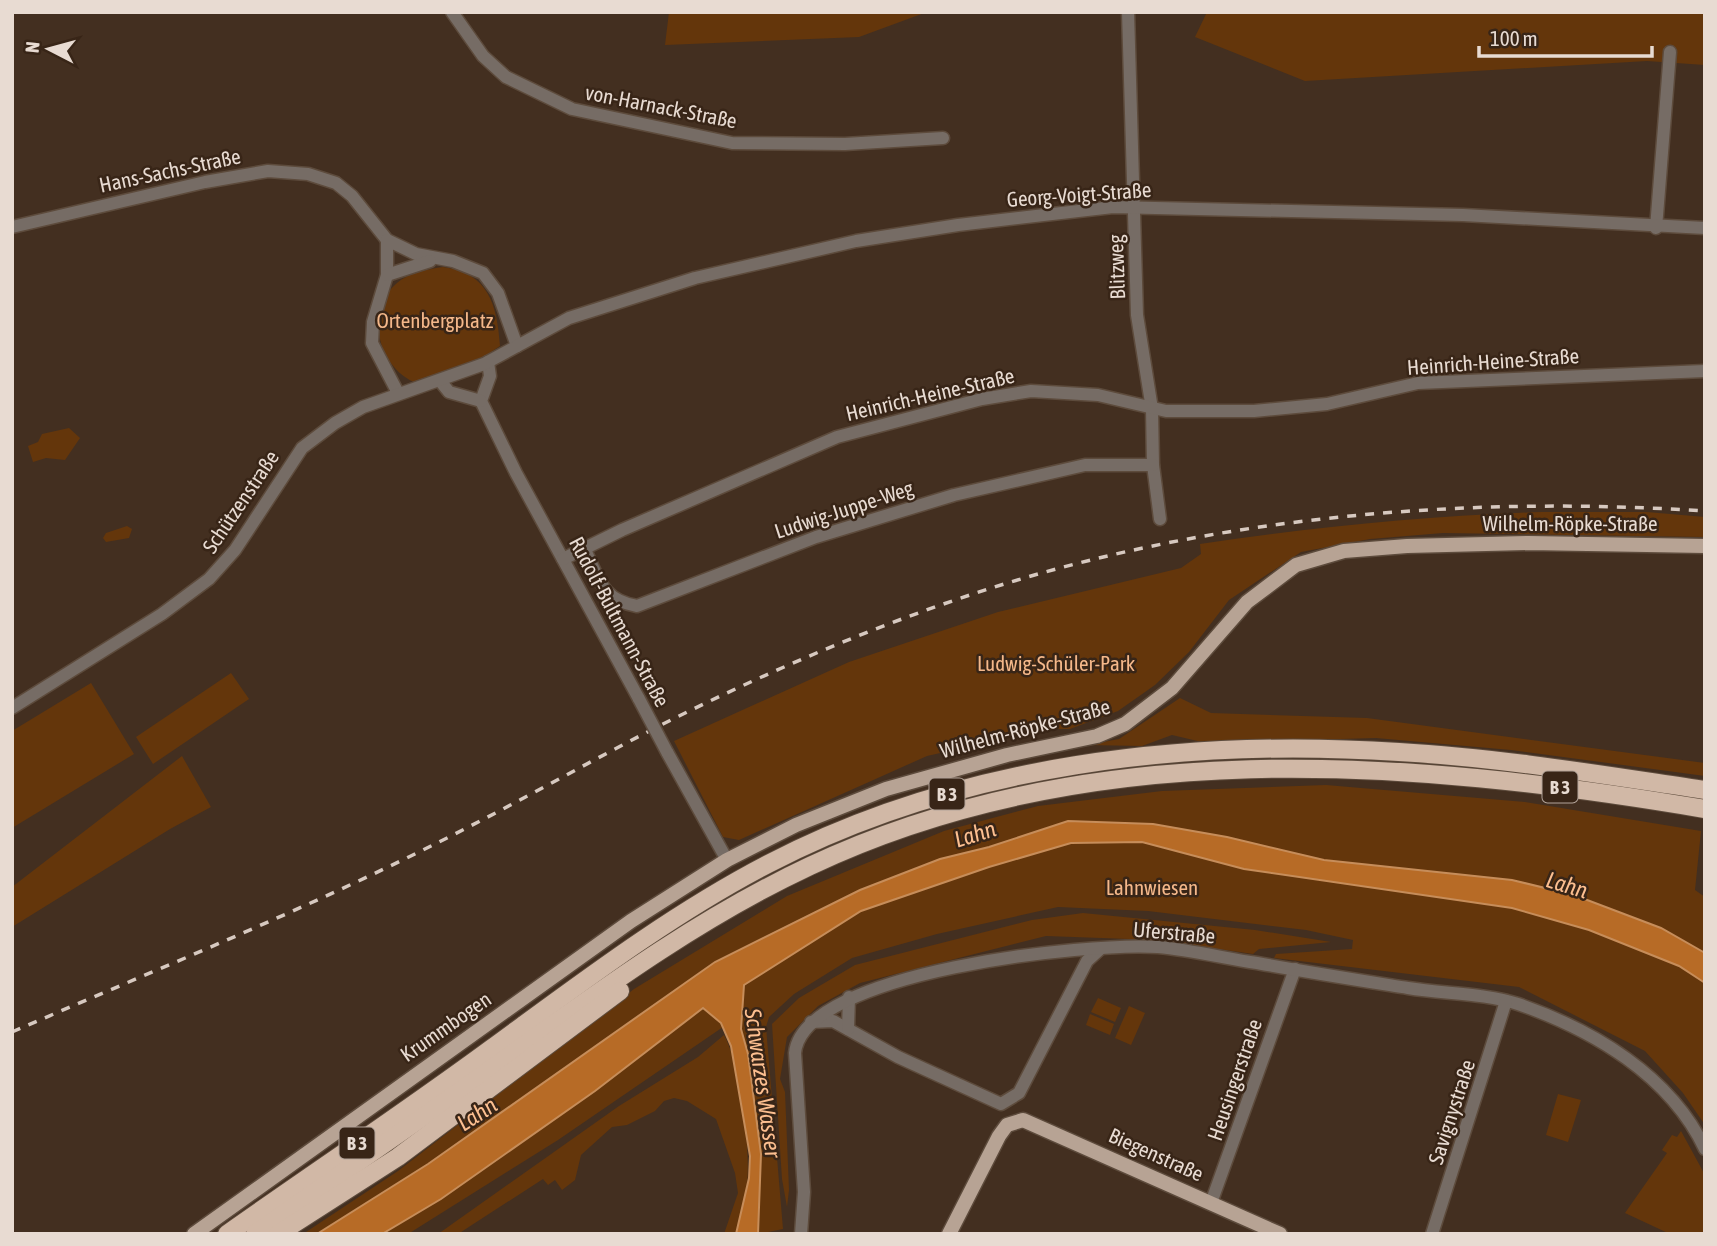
<svg xmlns="http://www.w3.org/2000/svg" width="1717" height="1246" font-family="'Asap Condensed',sans-serif">
<style>
.green{fill:#64360b}
.water{fill:#b76b26;stroke:#c68d5a;stroke-width:2}
.lines{fill:none;stroke-linecap:round;stroke-linejoin:round}
.minor-casing{stroke:#5d4b3c;stroke-width:15}
.major-casing{stroke:#5d4b3c;stroke-width:17}
.highway-casing{stroke:#5d4b3c;stroke-width:20}
.minor{stroke:#766c65;stroke-width:12}
.major{stroke:#b7a394;stroke-width:14}
.highway{stroke:#d1b8a6;stroke-width:18}
.rail{stroke:#d7c9c0;stroke-width:3.5;stroke-dasharray:9 9;stroke-linecap:butt}
.minor-bridge-casing{stroke:#5d4b3c;stroke-width:15;stroke-linecap:butt}
.minor-bridge{stroke:#766c65;stroke-width:12}
.labels{text-anchor:middle;stroke-width:5;stroke-linejoin:round;paint-order:stroke}
.shield{fill:#382517;stroke:#b3a49a;stroke-width:2}
.shield-label{font-size:19px;font-weight:bold;fill:#e8dbd2}
.street-label{font-size:21px;fill:#e8dbd2;stroke:#382517}
.park-label{font-size:21px;fill:#f5b88a;stroke:#382517}
.water-label{font-size:23px;font-style:italic;fill:#fdbf90;stroke:#382517}
</style>
<rect width="100%" height="100%" fill="#432f20"/>
<!-- green -->
<g class="green">
<polygon points="669,12 927,12 859,37 665,45"/>
<polygon points="1207,12 1705,12 1705,65 1647,61 1305,81 1195,37"/>
<path d="M443,267c46,6 54,38 57,79l-18,12 -68,24c-36,-16 -50,-71 -17,-99 11,-10 32,-14 46,-16z"/>
<polygon points="69,428 80,438 65,460 46,458 33,462 28,446 38,442 42,434"/>
<path d="M1542,512h105l58,5v20l-262,-4 -73,6 -69,13 -72,48 -40,52 -34,33 -37,26 -48,18h-23l-120,27 -188,84 -16,-3 -49,-96 175,-79 149,-50 183,-44 20,-14 -1,-10c114,-17 227,-28 342,-32z"/>
<polygon points="127,526 132,529 129,538 106,542 103,538 106,533"/>
<polygon points="231,673 249,699 153,764 136,737"/>
<polygon points="91,683 134,754 12,828 12,731"/>
<polygon points="1180,698 1211,713 1367,718 1705,763 1705,776 1511,750 1376,738 1206,743 1172,735 1142,746 1087,745 1119,739"/>
<polygon points="182,756 211,807 170,829 12,927 12,887"/>
<polygon points="1326,785 1525,802 1701,831 1695,890 1705,897 1705,953 1661,928 1574,895 1512,880 1324,860 1227,837 1153,824 1068,821 989,847 940,859 860,890 715,962 428,1164 317,1234 303,1234 398,1171 634,989 787,896 944,831 1038,806 1162,791"/>
<polygon points="1142,842 1244,869 1512,908 1589,930 1679,966 1705,983 1705,1125 1683,1093 1645,1051 1519,987 1274,958 1276,954 1352,949 1353,940 1306,930 1148,911 1058,907 937,934 852,958 794,994 769,1017 766,1027 783,1229 758,1234 761,1154 748,1054 741,1029 744,985 861,911 989,867 1071,843"/>
<polygon points="1083,913 1255,930 1331,942 1259,949 1253,954 1157,940 1046,936 860,983 818,1006 787,1037 780,1079 785,1092 789,1190 787,1207 782,1179 772,1024 799,998 855,965 1032,920"/>
<polygon points="1098,998 1121,1008 1115,1022 1091,1012"/>
<polygon points="1129,1006 1145,1013 1131,1045 1115,1038"/>
<path d="M703,1008l19,15 1,4 -165,113 -150,94h-26c113,-66 217,-147 321,-226z"/>
<polygon points="1090,1014 1114,1024 1110,1035 1086,1025"/>
<path d="M724,1035c21,37 35,162 12,199h-12l14,-41 -3,-20 -19,-54 -29,-18 -13,-3 -10,3 -9,10 -28,14 -15,2 -31,28 -6,25 -13,10 -7,-10 -7,5 -5,-6 -85,55h-20l181,-128 79,-49z"/>
<polygon points="1558,1094 1581,1100 1568,1142 1546,1135"/>
<polygon points="1681,1131 1705,1175 1705,1234 1670,1234 1625,1213 1667,1153 1662,1150 1672,1135 1677,1137"/>
</g>
<!-- water -->
<polygon class="water" points="1068,821 1153,824 1227,837 1324,860 1512,880 1574,895 1661,928 1705,953 1705,983 1679,966 1589,930 1512,908 1244,869 1142,842 1071,843 989,867 861,911 744,985 741,1029 748,1054 761,1154 758,1234 736,1234 749,1178 750,1156 731,1046 721,1023 703,1008 595,1091 441,1199 382,1234 317,1234 428,1164 715,962 860,890 940,859 989,847"/>
<g class="lines">
<!-- minor casing -->
<g class="minor-casing">
<g id="minor">
<polyline points="452,12 483,56 506,77 572,109 732,143 845,144 943,138"/>
<polyline points="1128,12 1137,315 1152,409 1153,465 1160,519"/>
<polyline points="12,227 205,182 268,171 308,174 336,183 352,196 387,240 416,254 453,261 483,273 498,293 517,346"/>
<polyline points="1656,228 1670,52"/>
<polyline points="387,240 387,275 373,322 372,343 398,393"/>
<polyline points="387,275 430,261"/>
<polyline points="488,362 490,376 481,401 516,473 639,699"/>
<polyline points="441,382 449,392 481,401"/>
<path d="M584,548c15,30 17,52 53,58l179,-69 138,-42 131,-30h68"/>
<polyline points="563,559 622,530 837,437 982,399 1031,391 1098,395 1166,411 1254,411 1327,404 1418,383 1705,371"/>
<polyline points="12,708 162,614 209,579 235,550 302,448 335,423 363,407 484,364 569,318 695,278 856,241 958,225 1113,207 1463,215 1705,228"/>
<polyline points="667,752 727,860"/>
<polyline points="811,1022 833,1021 898,1057 1001,1104 1019,1093 1087,961 1099,950"/>
<polyline points="848,1029 849,997"/>
<polyline points="1211,1203 1295,969"/>
<path d="M801,1234l3,-42 -9,-139c8,-82 296,-111 363,-106 33,3 66,11 99,16 50,9 101,17 151,25 36,6 76,5 110,16 75,26 152,71 187,145"/>
<polyline points="1432,1234 1506,1001"/>
</g>
</g>
<!-- major casing -->
<g class="major-casing">
<g id="major">
<polyline points="194,1234 631,921 727,860 796,825 886,789 1007,755 1097,736 1125,724 1172,688 1247,602 1296,565 1344,551 1407,546 1529,543 1705,546"/>
<polyline points="949,1234 999,1136 1007,1125 1023,1120 1280,1234"/>
</g>
</g>
<!-- highway casing -->
<g class="highway-casing">
<g id="highway">
<path d="M227,1234c88,-62 178,-122 265,-186 89,-65 178,-133 276,-184 192,-100 418,-126 631,-112 103,6 204,23 306,38"/>
<path d="M255,1234c82,-58 165,-114 247,-173 99,-71 197,-143 308,-195 279,-132 598,-107 895,-57"/>
<polyline points="278,1234 398,1157 620,991"/>
</g>
</g>
<!-- minor -->
<use href="#minor" class="minor"/>
<!-- major -->
<use href="#major" class="major"/>
<!-- highway -->
<use href="#highway" class="highway"/>
<!-- rail -->
<path class="rail" d="M12,1032c143,-62 290,-121 429,-191 76,-38 149,-80 224,-118 100,-50 202,-94 308,-129 232,-77 488,-99 732,-83"/>
<!-- minor-bridge casing -->
<g class="minor-bridge-casing">
<polyline id="minor-bridge" points="639,699 667,752"/>
</g>
<!-- minor-bridge -->
<use href="#minor-bridge" class="minor-bridge"/>
</g>
<g class="labels">
<!-- shield labels -->
<g class="shield">
<rect x="1542.5" y="771.5" width="35" height="31" rx="5"/>
<rect x="929.5" y="778.5" width="35" height="31" rx="5"/>
<rect x="339.5" y="1127.5" width="35" height="31" rx="5"/>
</g>
<g class="shield-label">
<text x="1560" y="794">B 3</text>
<text x="947" y="801">B 3</text>
<text x="357" y="1150">B 3</text>
</g>
<!-- street labels -->
<g class="street-label">
<text transform="translate(661 107) rotate(11)" y="7">von-Harnack-Straße</text>
<text transform="translate(170 171) rotate(-12)" y="7">Hans-Sachs-Straße</text>
<text transform="translate(1079 195) rotate(-4)" y="7">Georg-Voigt-Straße</text>
<text transform="translate(1117 267) rotate(-92)" y="7">Blitzweg</text>
<text transform="translate(1493 362) rotate(-4)" y="7">Heinrich-Heine-Straße</text>
<text transform="translate(930 395) rotate(-13)" y="7">Heinrich-Heine-Straße</text>
<text transform="translate(241 502) rotate(-56)" y="7">Schützenstraße</text>
<text transform="translate(844 510) rotate(-18)" y="7">Ludwig-Juppe-Weg</text>
<text x="1570" y="531">Wilhelm-Röpke-Straße</text>
<text transform="translate(619 622) rotate(62)" y="7">Rudolf-Bultmann-Straße</text>
<text transform="translate(1025 729) rotate(-15)" y="7">Wilhelm-Röpke-Straße</text>
<text transform="translate(1174 933) rotate(5)" y="7">Uferstraße</text>
<text transform="translate(446 1027) rotate(-35)" y="7">Krummbogen</text>
<text transform="translate(1235 1080) rotate(-71)" y="7">Heusingerstraße</text>
<text transform="translate(1452 1112) rotate(-72)" y="7">Savignystraße</text>
<text transform="translate(1156 1155) rotate(24)" y="7">Biegenstraße</text>
</g>
<!-- park labels -->
<g class="park-label">
<text x="435" y="328">Ortenbergplatz</text>
<text x="1056" y="671">Ludwig-Schüler-Park</text>
<text x="1152" y="895">Lahnwiesen</text>
</g>
<!-- water labels -->
<g class="water-label">
<text transform="translate(975 834) rotate(-17)" y="8">Lahn</text>
<text transform="translate(1567 885) rotate(17)" y="8">Lahn</text>
<text transform="translate(763 1083) rotate(82)" y="8">Schwarzes Wasser</text>
<text transform="translate(477 1114) rotate(-33)" y="8">Lahn</text>
</g>
</g>
<!-- border -->
<rect width="1717" height="1246" fill="none" stroke="#e8dbd2" stroke-width="28"/>
<!-- north arrow -->
<g transform="translate(49 49) rotate(276)" stroke="#382517" stroke-width="5" paint-order="stroke">
<path d="M0-5L12 26L0 18L-12 26Z" fill="#e8dbd2"/>
<text y="-10" font-size="19" font-weight="bold" text-anchor="middle" fill="#e8dbd2">N</text>
</g>
<!-- scale -->
<path d="M1479 46v10h173v-10" fill="none" stroke="#e8dbd2" stroke-width="3.5"/>
<text x="1490" y="46" font-size="21" fill="#e8dbd2" stroke="#382517" stroke-width="5" paint-order="stroke">100 m</text>
</svg>
